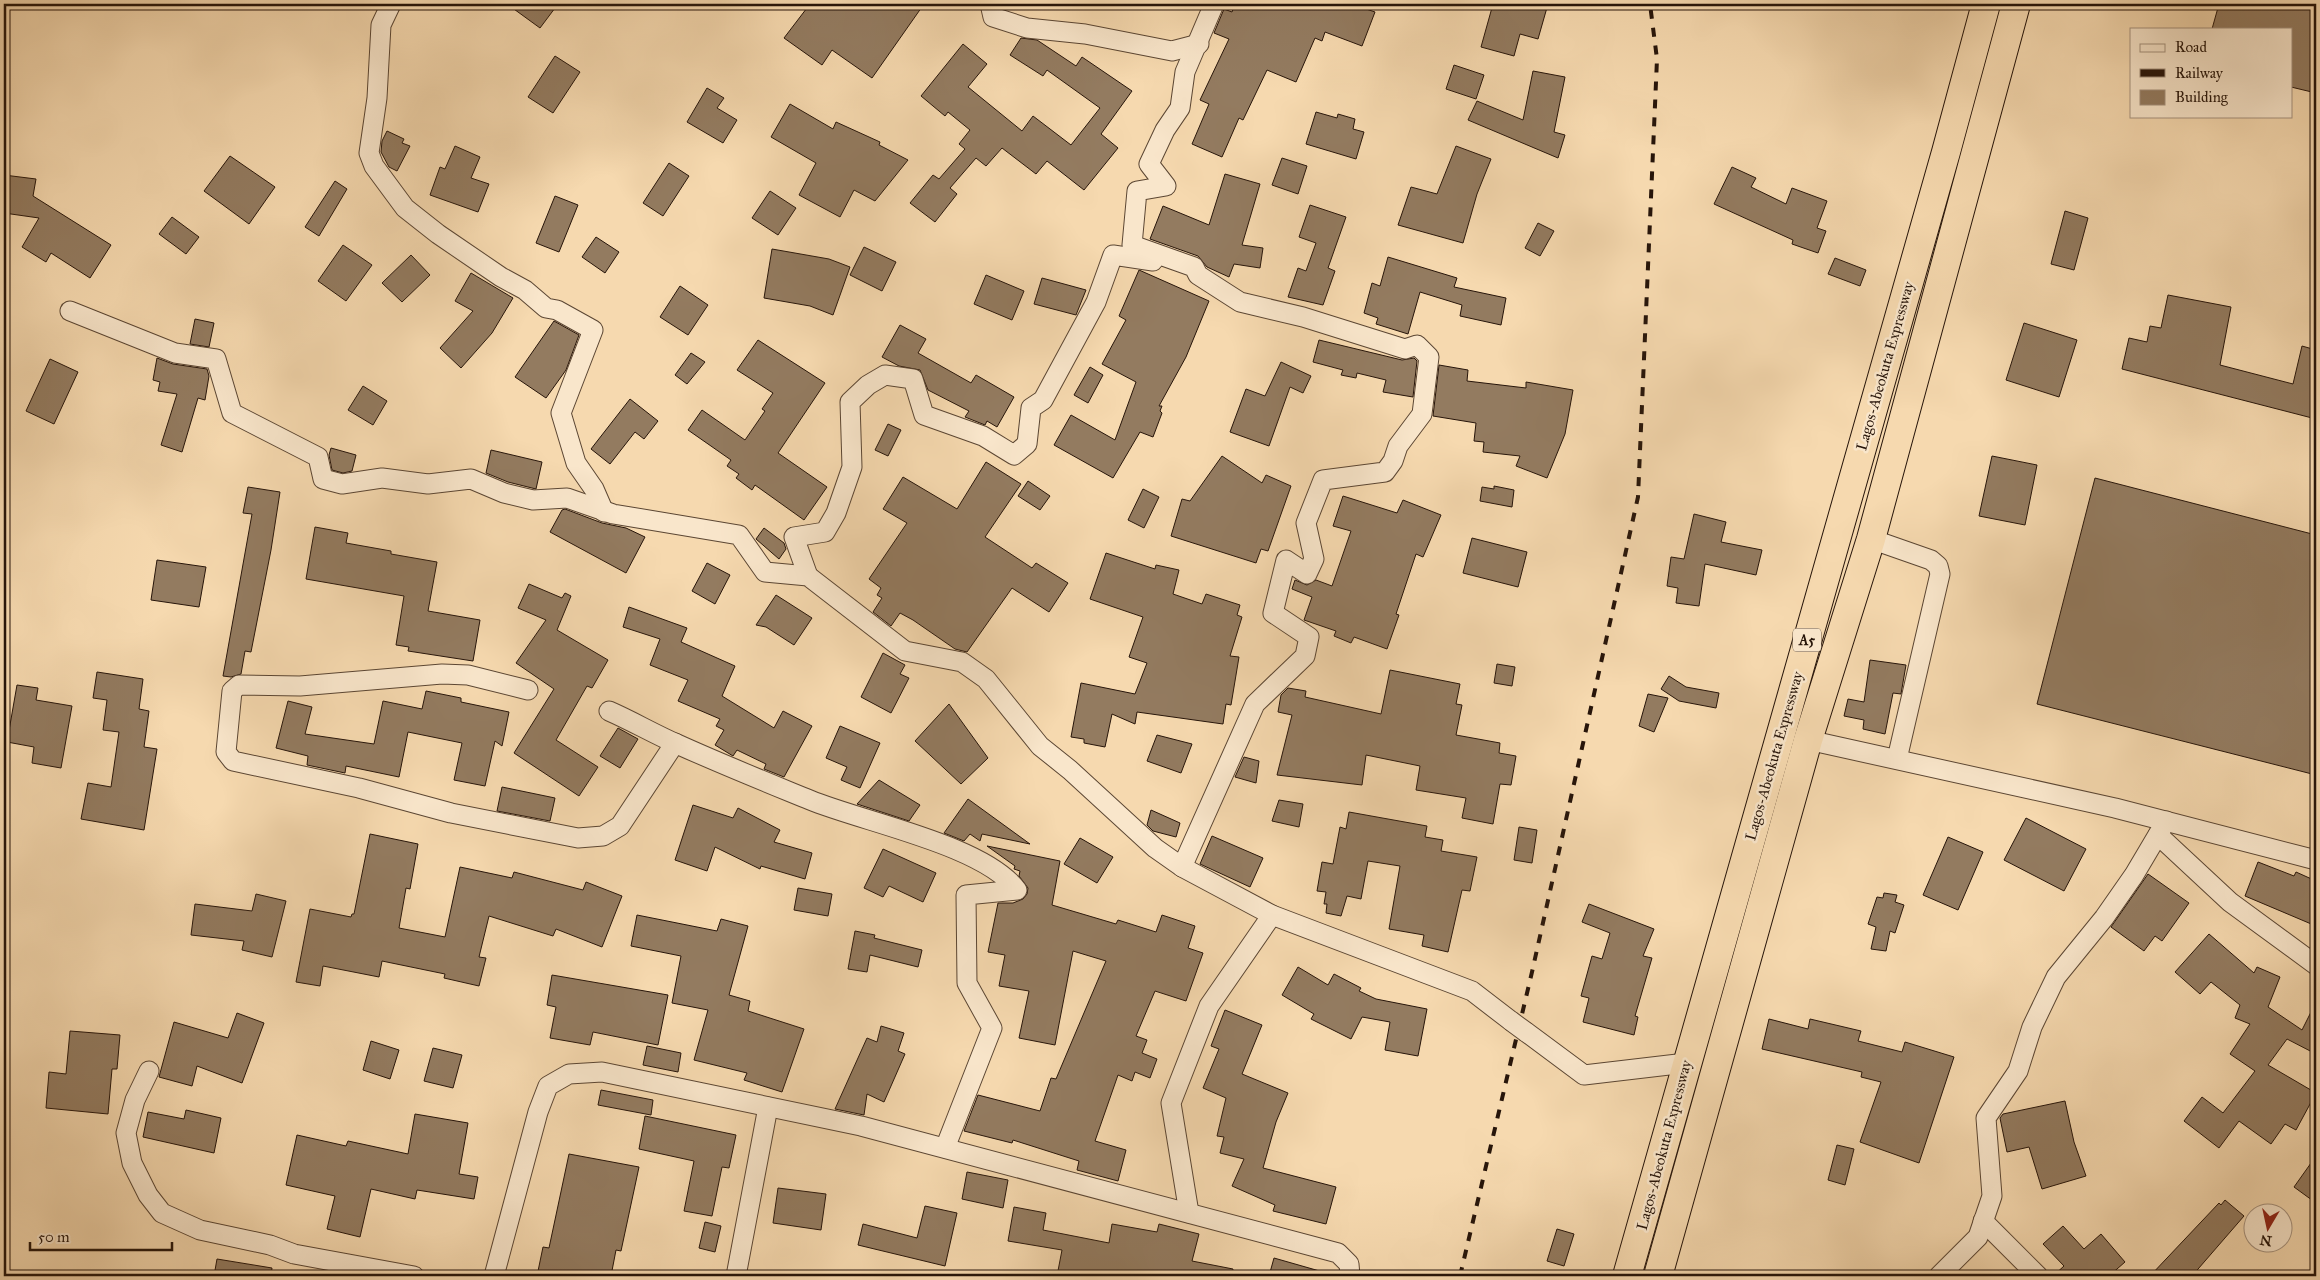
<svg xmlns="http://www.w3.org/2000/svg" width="2320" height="1280" font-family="'IM FELL Great Primer',serif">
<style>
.building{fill:#937b60;stroke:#27150a}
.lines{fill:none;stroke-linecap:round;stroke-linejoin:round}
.minor-casing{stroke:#5b4633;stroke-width:21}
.trunk-casing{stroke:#27150a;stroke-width:30}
.minor{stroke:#f9e6cb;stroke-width:19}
.trunk{stroke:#f6d9af;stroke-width:28}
.rail{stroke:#27150a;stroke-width:4;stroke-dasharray:9 9;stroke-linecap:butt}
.minor-bridge-casing{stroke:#5b4633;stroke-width:21;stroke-linecap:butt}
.minor-bridge{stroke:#f9e6cb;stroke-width:19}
.labels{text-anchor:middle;stroke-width:5;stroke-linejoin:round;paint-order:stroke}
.shield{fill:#f9e6cb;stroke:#665444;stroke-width:1}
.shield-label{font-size:14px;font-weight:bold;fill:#27150a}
.street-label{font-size:15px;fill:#27150a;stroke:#f9e6cb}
</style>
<rect width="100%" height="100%" fill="#f6d9af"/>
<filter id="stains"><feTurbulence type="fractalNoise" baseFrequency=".004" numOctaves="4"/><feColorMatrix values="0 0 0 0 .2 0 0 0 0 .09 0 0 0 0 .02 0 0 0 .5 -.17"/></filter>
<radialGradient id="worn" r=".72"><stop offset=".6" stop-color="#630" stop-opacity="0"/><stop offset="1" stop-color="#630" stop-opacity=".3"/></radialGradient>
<!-- building -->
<g class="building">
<polygon points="507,4 558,4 540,28"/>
<polygon points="810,4 924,4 872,78 832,50 822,65 784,38"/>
<polygon points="1235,4 1352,4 1375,12 1362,46 1325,32 1322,41 1315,38 1296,82 1267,70 1243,120 1239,118 1222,157 1192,144 1209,104 1200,100 1229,39 1214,33 1224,9 1232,12"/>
<polygon points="1493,4 1548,4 1538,39 1520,34 1514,56 1481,47"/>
<polygon points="2219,4 2316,4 2316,93 2291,87 2291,29 2212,29"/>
<polygon points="1021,38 1037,40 1076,66 1082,57 1132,91 1101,134 1118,148 1084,190 1047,161 1036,174 1002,148 986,166 976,158 950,188 957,194 935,222 910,203 933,175 939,179 965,149 959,144 970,130 948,112 945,116 921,96 963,44 987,64 968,87 1022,131 1033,116 1071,145 1100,108 1047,70 1043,76 1010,55"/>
<polygon points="555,56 580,72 553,113 528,97"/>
<polygon points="1454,65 1484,75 1476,99 1446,89"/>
<polygon points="1533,71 1565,77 1554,132 1565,135 1558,158 1468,120 1477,101 1523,120"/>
<polygon points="707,88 724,98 717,108 737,120 723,143 687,122"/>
<polygon points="790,104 833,129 836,122 880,142 879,145 908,160 875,201 854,190 840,217 799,195 816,163 771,137"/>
<polygon points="1316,112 1337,118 1338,114 1355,119 1353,129 1364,132 1356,159 1306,144"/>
<polygon points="387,131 404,139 402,143 410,146 397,171 389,167 381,152 382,141"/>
<polygon points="455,146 480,157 471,178 489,184 478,212 430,195 440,167 445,169"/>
<polygon points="1456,146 1491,159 1477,194 1463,243 1398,225 1411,187 1437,194"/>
<polygon points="230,156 275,187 249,224 204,191"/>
<polygon points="1282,158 1307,166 1298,194 1272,185"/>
<polygon points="669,163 689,176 663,216 643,203"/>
<polygon points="1732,167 1756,178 1751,187 1786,204 1792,188 1827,201 1817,228 1826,231 1818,253 1792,244 1793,240 1714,204"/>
<polygon points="1225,174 1260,184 1242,245 1263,248 1260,268 1234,264 1229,277 1207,267 1198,256 1150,239 1163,206 1209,225"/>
<polygon points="4,175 36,179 33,196 111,245 90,278 51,253 46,262 22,247 39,218 4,213"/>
<polygon points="335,181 347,189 319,236 305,227"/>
<polygon points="770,191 796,208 778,235 752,218"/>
<polygon points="555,196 578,205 559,252 536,243"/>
<polygon points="1310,205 1346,217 1328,268 1335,271 1323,305 1288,297 1298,268 1306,271 1316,243 1299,237"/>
<polygon points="2065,211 2088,218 2074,270 2051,264"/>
<polygon points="172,217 199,237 186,254 159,234"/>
<polygon points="1538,223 1554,231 1540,256 1525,248"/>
<polygon points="596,237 619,252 605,273 582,257"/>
<polygon points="343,245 372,265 346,301 318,281"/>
<polygon points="864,247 896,262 882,291 850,275"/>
<polygon points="772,249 829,259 850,267 833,315 810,306 764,298"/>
<polygon points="411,255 430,275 402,302 382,283"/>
<polygon points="1388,257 1457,278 1454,287 1506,298 1501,325 1460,316 1462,305 1420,292 1408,334 1376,324 1378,318 1364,313 1372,283 1380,286"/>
<polygon points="1835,258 1866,270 1860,286 1828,274"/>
<polygon points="1139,270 1209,301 1186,357 1159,406 1162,406 1160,411 1162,413 1153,437 1140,432 1113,478 1054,445 1071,415 1115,440 1136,382 1102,364 1126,320 1119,316"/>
<polygon points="471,273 513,298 492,333 461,368 440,348 473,311 455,301"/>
<polygon points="986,275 1024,291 1012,320 974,304"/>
<polygon points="1042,278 1086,290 1076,315 1034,304"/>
<polygon points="680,286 708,305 688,335 660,317"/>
<polygon points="2168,295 2231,307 2220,365 2293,384 2302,346 2316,350 2316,419 2122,369 2129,338 2147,342 2150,326 2161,328"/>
<polygon points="195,319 214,323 209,347 190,344"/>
<polygon points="554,321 579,335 566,370 546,398 515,377"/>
<polygon points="2024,323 2077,340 2059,397 2006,380"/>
<polygon points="900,325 926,339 918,353 971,383 976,375 1014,397 997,427 987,421 985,425 965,417 969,411 928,390 920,370 899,366 882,357"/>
<polygon points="758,340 825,383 778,453 827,487 804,520 755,485 752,490 736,478 739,474 727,466 731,460 688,430 702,410 745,440 765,411 762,409 773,393 737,370"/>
<polygon points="1319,340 1402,360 1414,358 1417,361 1413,397 1383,392 1386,380 1357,373 1356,378 1341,375 1343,370 1313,362"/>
<polygon points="691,353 705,362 687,384 675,375"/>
<polygon points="157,358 173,364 207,369 209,376 205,400 198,398 182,452 161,445 177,394 158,391 160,382 153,380"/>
<polygon points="50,359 78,372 54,424 26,411"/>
<polygon points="1281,362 1311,376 1303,393 1290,387 1269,446 1230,432 1246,389 1265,396"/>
<polygon points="1439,365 1468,370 1467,381 1526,388 1526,382 1573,390 1565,434 1547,478 1516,466 1520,456 1483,452 1484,442 1474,441 1476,423 1433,416"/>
<polygon points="1090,367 1103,375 1088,403 1074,395"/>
<polygon points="363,386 387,401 373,425 348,410"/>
<polygon points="630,399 658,421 644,439 635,432 610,464 591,449"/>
<polygon points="888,424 901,430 888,456 875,450"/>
<polygon points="331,448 356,455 352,471 343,473 332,470 329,455"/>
<polygon points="491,450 542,462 536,489 508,482 486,473"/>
<polygon points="1222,456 1262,483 1266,475 1291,486 1268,551 1261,549 1256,563 1171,536 1182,499 1190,501"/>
<polygon points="1992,456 2037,465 2025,525 1979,516"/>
<polygon points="986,462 1021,484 985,537 1032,568 1036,563 1068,583 1049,612 1012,588 967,652 955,649 913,620 900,613 891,626 873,612 882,598 877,595 881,588 869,579 907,523 883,509 903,477 957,509"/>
<polygon points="2095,478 2316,535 2316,775 2037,704"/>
<polygon points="1028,481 1050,496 1040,510 1018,496"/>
<polygon points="1494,486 1514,490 1512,507 1480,501 1482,487 1494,489"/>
<polygon points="248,487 280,492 271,550 251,652 245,651 241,674 231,677 223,676 252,514 243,513"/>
<polygon points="1143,489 1159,497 1144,528 1128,520"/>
<polygon points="1343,496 1397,513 1403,500 1441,515 1423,557 1416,554 1396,614 1399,615 1387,649 1354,637 1351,643 1334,636 1336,631 1304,620 1312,597 1292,589 1295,580 1307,585 1316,580 1332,586 1351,531 1333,526"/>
<polygon points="565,509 602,523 626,528 645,537 626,573 550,532 562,510"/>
<polygon points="1694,514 1726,522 1721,542 1762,550 1756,575 1705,564 1699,606 1676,603 1678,588 1667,586 1671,557 1684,559"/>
<polygon points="315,527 348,533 346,543 391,551 391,554 437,562 428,611 480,620 473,661 408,651 409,647 396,645 404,596 306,579"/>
<polygon points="764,528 784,543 786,549 779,559 756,539"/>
<polygon points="1472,538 1527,552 1518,587 1463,573"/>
<polygon points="1106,553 1155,569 1156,565 1179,570 1173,594 1202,604 1206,594 1240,605 1237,615 1242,617 1230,656 1239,657 1231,705 1226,704 1223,724 1137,712 1135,724 1112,714 1105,747 1084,743 1084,739 1071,737 1081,683 1135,694 1147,663 1129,657 1143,617 1090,599"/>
<polygon points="157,560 206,567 199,607 151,600"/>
<polygon points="707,563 730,575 715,604 692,591"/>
<polygon points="529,584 562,598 565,593 571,596 557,630 608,660 592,688 587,686 556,740 598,767 579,796 514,753 554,689 516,663 546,620 518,608"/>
<polygon points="776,595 812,618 794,645 766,627 756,625"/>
<polygon points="629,607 687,628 681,642 735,666 722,696 774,728 783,711 812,726 784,777 764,769 766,764 737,750 733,756 715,745 724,730 716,726 720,719 678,701 688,680 650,665 660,639 623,627"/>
<polygon points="883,653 905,665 900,674 909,678 891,713 861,697"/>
<polygon points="1870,660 1906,665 1901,694 1893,693 1885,734 1863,729 1864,720 1844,716 1848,699 1864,702"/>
<polygon points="1497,664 1515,667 1512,686 1494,683"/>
<polygon points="1390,670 1460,684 1456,704 1462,705 1456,735 1500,743 1499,753 1516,756 1511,785 1500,784 1493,824 1462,818 1466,798 1416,790 1420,766 1366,755 1362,785 1277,775 1292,715 1278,712 1281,695 1288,688 1306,691 1305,697 1381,714"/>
<polygon points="97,672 143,679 139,709 149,711 144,747 157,749 144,830 81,819 88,783 111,787 119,732 103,730 107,700 93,698"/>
<polygon points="1669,676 1686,687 1719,693 1716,708 1679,701 1661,689"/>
<polygon points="17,685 38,688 36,700 72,706 61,768 32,763 34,747 7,742"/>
<polygon points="426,691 461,698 461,702 509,712 502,746 495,741 485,786 454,780 462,743 408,732 399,777 346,766 345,773 307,765 308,756 276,748 288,701 312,707 305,734 374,744 383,701 422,709"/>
<polygon points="1648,694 1668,698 1654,732 1639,726"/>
<polygon points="949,704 988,758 961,784 915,741"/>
<polygon points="840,726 880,743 860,788 841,780 847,767 826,758"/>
<polygon points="618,728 638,739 620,768 600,756"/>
<polygon points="1157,735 1192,744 1181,773 1147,761"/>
<polygon points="1244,757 1259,761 1256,783 1235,777"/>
<polygon points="879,780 920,805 909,821 857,804"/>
<polygon points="502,787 555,798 550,821 497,811"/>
<polygon points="968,799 1030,844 982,834 980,841 970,834 964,841 944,833"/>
<polygon points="1279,800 1303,804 1299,827 1272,821"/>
<polygon points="693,805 733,818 738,808 780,830 774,842 812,853 805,879 761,866 760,869 715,847 707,871 675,860"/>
<polygon points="1151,810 1180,823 1176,837 1153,831 1147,825"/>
<polygon points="1349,812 1427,826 1425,837 1443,840 1441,851 1477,857 1470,891 1462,890 1448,952 1422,946 1424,935 1389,929 1400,866 1368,861 1361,899 1347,896 1341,916 1326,913 1327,904 1324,904 1326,892 1317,891 1322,862 1333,864 1340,827 1346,829"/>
<polygon points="2026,818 2086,849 2064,891 2004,860"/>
<polygon points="1519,827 1537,830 1532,863 1514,860"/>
<polygon points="370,834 418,844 410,889 406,888 399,928 445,937 460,867 512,878 514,872 583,890 586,882 622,896 602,947 556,929 553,936 489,916 479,957 486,958 479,986 444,978 445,974 382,961 379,977 323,966 320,986 296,982 310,909 351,917 352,914 354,914"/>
<polygon points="1212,836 1263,858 1250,887 1200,864"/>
<polygon points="1948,837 1983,852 1958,910 1923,895"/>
<polygon points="1080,838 1113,857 1097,883 1064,864"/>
<polygon points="987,846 1060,861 1052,905 1116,924 1118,920 1156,932 1162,915 1195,926 1188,948 1203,953 1186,1001 1155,991 1136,1036 1147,1040 1142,1053 1157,1059 1150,1078 1135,1072 1132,1081 1118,1075 1095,1141 1126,1150 1118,1181 1077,1170 1079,1161 1013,1140 1012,1143 964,1131 978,1095 1040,1111 1051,1078 1056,1079 1106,961 1073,951 1055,1045 1019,1038 1029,991 999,986 1005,955 988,952 998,903 1013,903 1023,899 1027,894 1028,888 1019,876 1020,871 1014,869 1015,866"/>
<polygon points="883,849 936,873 923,902 889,886 883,897 864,888"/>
<polygon points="2258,862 2294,876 2296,872 2316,881 2316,926 2245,896"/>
<polygon points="2148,874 2189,903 2162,941 2155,936 2144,951 2111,927"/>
<polygon points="798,888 832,894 828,916 794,910"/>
<polygon points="1884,893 1897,895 1895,902 1904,905 1895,933 1890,931 1886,951 1871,949 1876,927 1868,924 1877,897 1883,898"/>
<polygon points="256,894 286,901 272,957 242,950 244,941 191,935 195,904 252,911"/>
<polygon points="1589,904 1654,929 1643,956 1652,958 1635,1016 1638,1017 1634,1035 1583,1022 1589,998 1581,996 1592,956 1602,959 1610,933 1582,922"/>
<polygon points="637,915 717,931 721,919 748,926 729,995 750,1001 748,1011 804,1029 782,1092 744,1080 747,1073 694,1060 708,1010 672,1003 681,956 631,946"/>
<polygon points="855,931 875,935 874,938 922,950 918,967 870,955 867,972 848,969"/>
<polygon points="2209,934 2254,973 2257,967 2280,977 2268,1007 2302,1030 2316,1002 2316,1054 2287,1039 2268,1065 2316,1093 2296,1130 2285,1124 2271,1144 2239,1121 2219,1148 2184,1121 2202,1097 2223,1113 2255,1071 2230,1054 2250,1024 2235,1018 2240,1005 2211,982 2200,994 2175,972"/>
<polygon points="1298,967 1328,985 1334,974 1361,988 1359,991 1376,999 1427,1009 1418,1056 1385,1050 1390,1022 1362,1017 1351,1039 1311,1019 1314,1014 1282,995"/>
<polygon points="552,975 668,995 658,1045 593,1032 590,1045 550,1038 556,1007 547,1005"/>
<polygon points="1225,1010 1262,1025 1242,1074 1288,1093 1276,1122 1263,1168 1336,1187 1326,1224 1273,1211 1275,1205 1232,1186 1244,1159 1220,1153 1224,1137 1217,1136 1226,1098 1203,1088 1219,1049 1211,1046"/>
<polygon points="237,1013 264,1023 242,1083 197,1066 192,1086 159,1077 174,1022 228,1038"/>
<polygon points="1769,1019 1808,1029 1810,1019 1861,1031 1858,1041 1902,1052 1905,1042 1954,1057 1919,1163 1860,1142 1881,1082 1861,1077 1862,1072 1762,1049"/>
<polygon points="881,1026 904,1033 898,1051 905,1054 884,1102 867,1094 864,1115 835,1109 867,1038 877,1042"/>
<polygon points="70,1031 120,1035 117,1069 112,1069 108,1114 46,1108 49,1072 66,1074"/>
<polygon points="371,1041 399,1050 390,1079 363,1070"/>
<polygon points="647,1046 681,1053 678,1072 643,1065"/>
<polygon points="433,1048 462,1055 453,1088 424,1081"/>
<polygon points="601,1090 653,1100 651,1115 598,1105"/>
<polygon points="2065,1101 2074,1142 2086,1176 2042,1189 2029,1147 2007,1152 2000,1118 2003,1114"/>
<polygon points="186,1110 221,1118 214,1153 143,1137 148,1112 184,1119"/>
<polygon points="415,1114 468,1123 459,1174 478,1177 474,1199 417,1190 415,1199 371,1189 360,1237 327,1229 335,1196 286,1185 297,1135 346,1146 348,1141 408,1154"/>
<polygon points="645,1116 736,1135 729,1168 722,1167 712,1216 684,1211 694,1161 639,1149"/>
<polygon points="1837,1145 1854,1149 1845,1185 1828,1180"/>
<polygon points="569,1154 639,1167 621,1251 616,1250 611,1276 537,1276 543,1247 549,1248"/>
<polygon points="2316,1156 2316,1203 2294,1187"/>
<polygon points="967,1172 1008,1180 1003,1208 962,1199"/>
<polygon points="778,1188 826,1194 821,1230 773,1223"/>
<polygon points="2225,1200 2244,1216 2192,1276 2150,1276 2219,1203 2221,1205"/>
<polygon points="925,1206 957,1213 945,1266 858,1245 863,1224 917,1238"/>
<polygon points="1014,1207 1046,1213 1043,1230 1109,1243 1112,1224 1157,1232 1159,1224 1199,1234 1192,1261 1233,1269 1232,1276 1057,1276 1062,1250 1008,1241"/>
<polygon points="705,1222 721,1226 715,1252 699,1248"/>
<polygon points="2063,1226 2084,1249 2101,1234 2125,1262 2109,1276 2053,1276 2064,1266 2043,1244"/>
<polygon points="1557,1229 1574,1234 1564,1266 1547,1261"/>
<polygon points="1274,1258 1323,1272 1323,1276 1269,1276"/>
<polygon points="217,1259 272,1268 271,1276 214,1276"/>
</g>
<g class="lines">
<!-- minor casing -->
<g class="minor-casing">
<g id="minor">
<polyline points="391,4 381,25 377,98 369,153 374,166 405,208 438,234 501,277 525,290 546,308 557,310 593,330 561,413 576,463 594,489 604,512"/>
<polyline points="990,4 993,17 1027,28 1085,34 1172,51 1199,44"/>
<polyline points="70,311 175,353 216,359 232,413 318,457 323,479 342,484 382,478 428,484 471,479 504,493 533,500 567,498 613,514 739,535 765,572 808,576 905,651 962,662 986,679 1040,746 1070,770 1155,848 1182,867 1272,915 1472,991 1511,1021"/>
<polyline points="1871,539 1931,560 1938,566 1940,574 1897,759"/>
<polyline points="808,576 794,537 825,532 836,513 852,467 850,402 868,385 885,375 913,379 924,415 983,436 1014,455 1027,444 1031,408 1043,400 1096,302 1113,255 1153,261"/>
<polyline points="528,690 468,675 442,674 300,686 239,685 232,691 226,752 233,761 359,788 451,813 578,838 603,836 620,826 675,743"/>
<path d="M609,711c23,10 45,23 68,33 44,20 89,38 133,56 53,22 174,45 207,90l-51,5 1,88 25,45 -47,120"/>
<polyline points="1808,740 2115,808 2316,860"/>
<polyline points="2158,835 2230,902 2316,965"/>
<polyline points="1182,867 1255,704 1305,656 1309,637 1273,613 1286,560 1307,574 1314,559 1306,523 1323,480 1385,472 1393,461 1398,446 1422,414 1429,357 1417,345 1405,349 1303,317 1240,302 1198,275 1194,267 1132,245 1137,191 1166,186 1149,164 1165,130 1180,108 1185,72 1214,4"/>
<polyline points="1526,1032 1584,1075 1686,1063"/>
<polyline points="149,1071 135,1100 126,1133 132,1163 148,1195 162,1213 200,1230 270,1245 294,1254 414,1276"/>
<polyline points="1189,1213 1171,1103 1209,1006 1272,915"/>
<polyline points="1983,1221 2038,1276"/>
<polyline points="494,1276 538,1112 548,1086 569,1074 602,1072 861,1126 1338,1253 1349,1264 1350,1276"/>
<polyline points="736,1276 768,1107"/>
<polyline points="1939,1276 1978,1237 1992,1196 1986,1118 2018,1071 2032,1027 2056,977 2104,918 2134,875 2166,821"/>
</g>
</g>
<!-- trunk casing -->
<g class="trunk-casing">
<g id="trunk">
<polyline points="1627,1276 1946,152 1986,4"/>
<polyline points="1658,1276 1808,740 1871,539 2016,4"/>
</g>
</g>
<!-- minor -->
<use href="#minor" class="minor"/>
<!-- trunk -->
<use href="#trunk" class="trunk"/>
<!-- rail -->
<polyline class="rail" points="1460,1276 1532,972 1638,497 1657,59 1650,4"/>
<!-- minor-bridge casing -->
<g class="minor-bridge-casing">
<polyline id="minor-bridge" points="1511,1021 1526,1032"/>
</g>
<!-- minor-bridge -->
<use href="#minor-bridge" class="minor-bridge"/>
</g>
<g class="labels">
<!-- shield labels -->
<rect class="shield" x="1793" y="628.5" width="28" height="23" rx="4"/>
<g class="shield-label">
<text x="1807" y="645">A5</text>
</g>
<!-- street labels -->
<g class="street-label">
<text transform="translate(1885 366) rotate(-74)" y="5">Lagos-Abeokuta Expressway</text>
<text transform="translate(1774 756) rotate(-74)" y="5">Lagos-Abeokuta Expressway</text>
<text transform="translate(1664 1145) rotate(-75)" y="5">Lagos-Abeokuta Expressway</text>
</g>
</g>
<!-- margin -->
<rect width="2320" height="1280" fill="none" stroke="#f6d9af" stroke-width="20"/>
<rect x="5" y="5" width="2310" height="1270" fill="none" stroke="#27150a" stroke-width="2.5"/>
<rect x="10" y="10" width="2300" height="1260" fill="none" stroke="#27150a"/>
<!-- legend -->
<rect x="2130" y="28" width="162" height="90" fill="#f9e6cb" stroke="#a5927e"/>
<rect x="2140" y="44" width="25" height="8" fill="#f9e6cb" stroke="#a5927e"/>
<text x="2175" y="52" font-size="15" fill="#27150a">Road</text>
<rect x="2140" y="69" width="25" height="8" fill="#27150a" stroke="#a5927e"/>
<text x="2175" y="78" font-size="15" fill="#27150a">Railway</text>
<rect x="2140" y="90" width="25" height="15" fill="#937b60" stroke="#a5927e"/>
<text x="2175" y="102" font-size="15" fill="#27150a">Building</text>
<!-- north arrow -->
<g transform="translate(2268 1228) rotate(189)"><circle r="24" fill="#f9e6cb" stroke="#a5927e"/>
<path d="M0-4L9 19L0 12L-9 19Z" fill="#8f2418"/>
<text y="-8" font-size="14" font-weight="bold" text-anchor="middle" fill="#27150a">N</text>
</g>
<!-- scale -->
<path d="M30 1242v8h142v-8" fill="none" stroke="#27150a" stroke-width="2.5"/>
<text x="38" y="1242" font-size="15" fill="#27150a" stroke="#f9e6cb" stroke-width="4" paint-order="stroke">50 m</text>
<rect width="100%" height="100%" filter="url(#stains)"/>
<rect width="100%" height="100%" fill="url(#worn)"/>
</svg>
